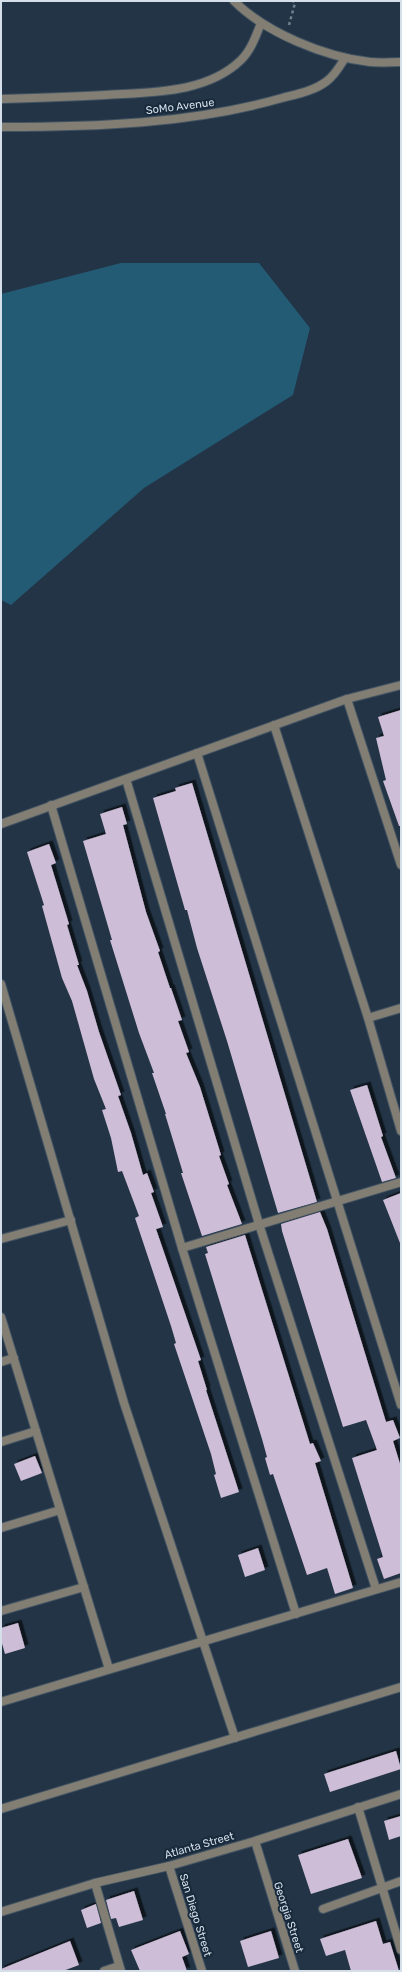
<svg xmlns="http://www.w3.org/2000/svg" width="402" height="1972" font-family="Rubik,sans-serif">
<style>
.water{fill:#235b75}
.building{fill:#cdbdd7;filter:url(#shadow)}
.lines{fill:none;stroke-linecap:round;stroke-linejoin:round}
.service-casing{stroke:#425363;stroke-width:10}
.minor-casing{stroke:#425363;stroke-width:10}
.tertiary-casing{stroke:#425363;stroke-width:10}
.path{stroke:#71808f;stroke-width:2.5;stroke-dasharray:3 3;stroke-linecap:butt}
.service{stroke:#827e73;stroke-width:8}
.minor{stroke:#827e73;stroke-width:8}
.tertiary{stroke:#827e73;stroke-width:8}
.labels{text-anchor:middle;stroke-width:4;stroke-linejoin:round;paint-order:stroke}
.street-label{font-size:11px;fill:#d4dfea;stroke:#182a3b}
</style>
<defs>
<filter id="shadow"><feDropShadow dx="3.5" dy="-3.5" stdDeviation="0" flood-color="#0009"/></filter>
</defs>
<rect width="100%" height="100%" fill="#223445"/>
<!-- water -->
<polygon class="water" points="121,263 259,263 310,328 293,395 144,488 11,605 1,600 1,294"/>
<!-- building -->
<g class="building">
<polygon points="401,710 401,826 399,826 383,781 386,780 376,738 384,736 378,717"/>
<polygon points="192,783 317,1202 278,1213 227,1041 197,948 187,910 185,910 153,798 176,791 175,788"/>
<polygon points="122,807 127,824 123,825 146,912 160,951 158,952 170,988 171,988 182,1020 178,1021 189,1052 186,1053 200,1087 221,1155 219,1156 229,1184 227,1185 242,1224 202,1236 181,1173 183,1173 165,1114 166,1114 152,1073 154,1073 139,1033 110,940 112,940 83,841 106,834 100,814"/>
<polygon points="49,844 56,863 51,865 69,924 67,925 79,965 77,965 87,991 99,1032 121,1095 118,1096 131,1133 143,1175 147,1173 154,1192 151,1193 163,1227 156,1229 201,1360 198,1361 207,1390 206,1390 239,1492 221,1498 214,1475 216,1474 211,1454 174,1344 176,1343 171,1326 135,1218 139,1216 122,1171 118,1172 111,1138 102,1110 106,1109 94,1079 72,1001 62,978 42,906 44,905 27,852"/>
<polygon points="367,1085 383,1136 381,1137 396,1178 382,1182 350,1090"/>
<polygon points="401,1193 401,1243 400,1243 383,1200"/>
<polygon points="320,1212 327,1229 386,1422 393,1420 400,1438 393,1441 401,1467 401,1573 384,1579 377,1559 383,1557 352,1458 377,1450 366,1420 343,1427 282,1231 281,1224"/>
<polygon points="245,1235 310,1444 313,1443 321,1461 315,1463 353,1588 335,1594 327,1568 307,1575 273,1474 270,1475 265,1458 267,1457 262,1439 205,1254 208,1253 206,1247"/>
<polygon points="35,1456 42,1473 21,1481 14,1464"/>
<polygon points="258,1548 265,1570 245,1577 238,1555"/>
<polygon points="18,1623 25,1648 5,1654 1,1640 1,1628"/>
<polygon points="396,1751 401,1769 330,1792 324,1774"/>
<polygon points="401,1816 401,1836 389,1840 384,1821"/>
<polygon points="348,1839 362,1878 311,1894 298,1855"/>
<polygon points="134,1891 143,1920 119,1927 116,1918 111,1919 106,1900"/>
<polygon points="96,1904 101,1923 87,1928 81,1910"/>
<polygon points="376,1921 383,1944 390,1942 399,1971 351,1971 345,1950 326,1956 320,1939"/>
<polygon points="180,1931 189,1954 182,1957 187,1971 140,1971 131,1950"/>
<polygon points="271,1931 279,1958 248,1967 240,1941"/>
<polygon points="70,1941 79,1965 63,1971 1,1971 1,1969"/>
</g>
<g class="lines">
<!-- service casing -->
<g class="service-casing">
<polyline id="service" points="1,1239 71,1220"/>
</g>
<!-- minor casing -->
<g class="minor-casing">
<g id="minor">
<polyline points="347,699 401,865"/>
<polyline points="274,725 368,1018 401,1131"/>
<polyline points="197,753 401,1405"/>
<polyline points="126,779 259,1224 376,1589"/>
<polyline points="51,805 182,1248 296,1614"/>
<polyline points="1,824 347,699 401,685"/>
<polyline points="1,984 124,1403 235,1738"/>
<polyline points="368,1018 401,1008"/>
<polyline points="182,1248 401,1182"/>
<polyline points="1,1317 109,1669"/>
<polyline points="1,1362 14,1358"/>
<polyline points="1,1442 36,1431"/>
<polyline points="1,1528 60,1510"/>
<polyline points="1,1611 84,1587"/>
<polyline points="1,1702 401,1582"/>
<polyline points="358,1807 401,1950"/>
<polyline points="1,1809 401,1687"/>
<polyline points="255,1841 295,1971"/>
<polyline points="169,1866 202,1971"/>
<polyline points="95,1883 121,1971"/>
<polyline points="323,1909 401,1881"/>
<polyline points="1,1912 95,1883 169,1866 255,1841 401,1794"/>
<polyline points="104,1971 119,1966"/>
</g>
</g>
<!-- tertiary casing -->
<g class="tertiary-casing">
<g id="tertiary">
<path d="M234,1c32,32 91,56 136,61 10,1 21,0 31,0"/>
<path d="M1,99c35,-1 69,-2 104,-4 45,-3 101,-1 136,-35 10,-10 15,-24 20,-37"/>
<path d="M1,127c93,0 190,-3 281,-29 15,-4 32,-7 45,-17 8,-6 13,-15 18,-23"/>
</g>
</g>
<!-- path -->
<polyline class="path" points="289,25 295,3 293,1"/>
<!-- service -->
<use href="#service" class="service"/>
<!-- minor -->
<use href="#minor" class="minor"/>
<!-- tertiary -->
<use href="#tertiary" class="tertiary"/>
</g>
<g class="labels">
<!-- street labels -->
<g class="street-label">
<text transform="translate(180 106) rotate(-7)" y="4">SoMo Avenue</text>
<text transform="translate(199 1845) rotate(-16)" y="4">Atlanta Street</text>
<text transform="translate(196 1915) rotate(73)" y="4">San Diego Street</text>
<text transform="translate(289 1917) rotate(72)" y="4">Georgia Street</text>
</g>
</g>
<!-- border -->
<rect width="402" height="1972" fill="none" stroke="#d4dfea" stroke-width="4"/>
</svg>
